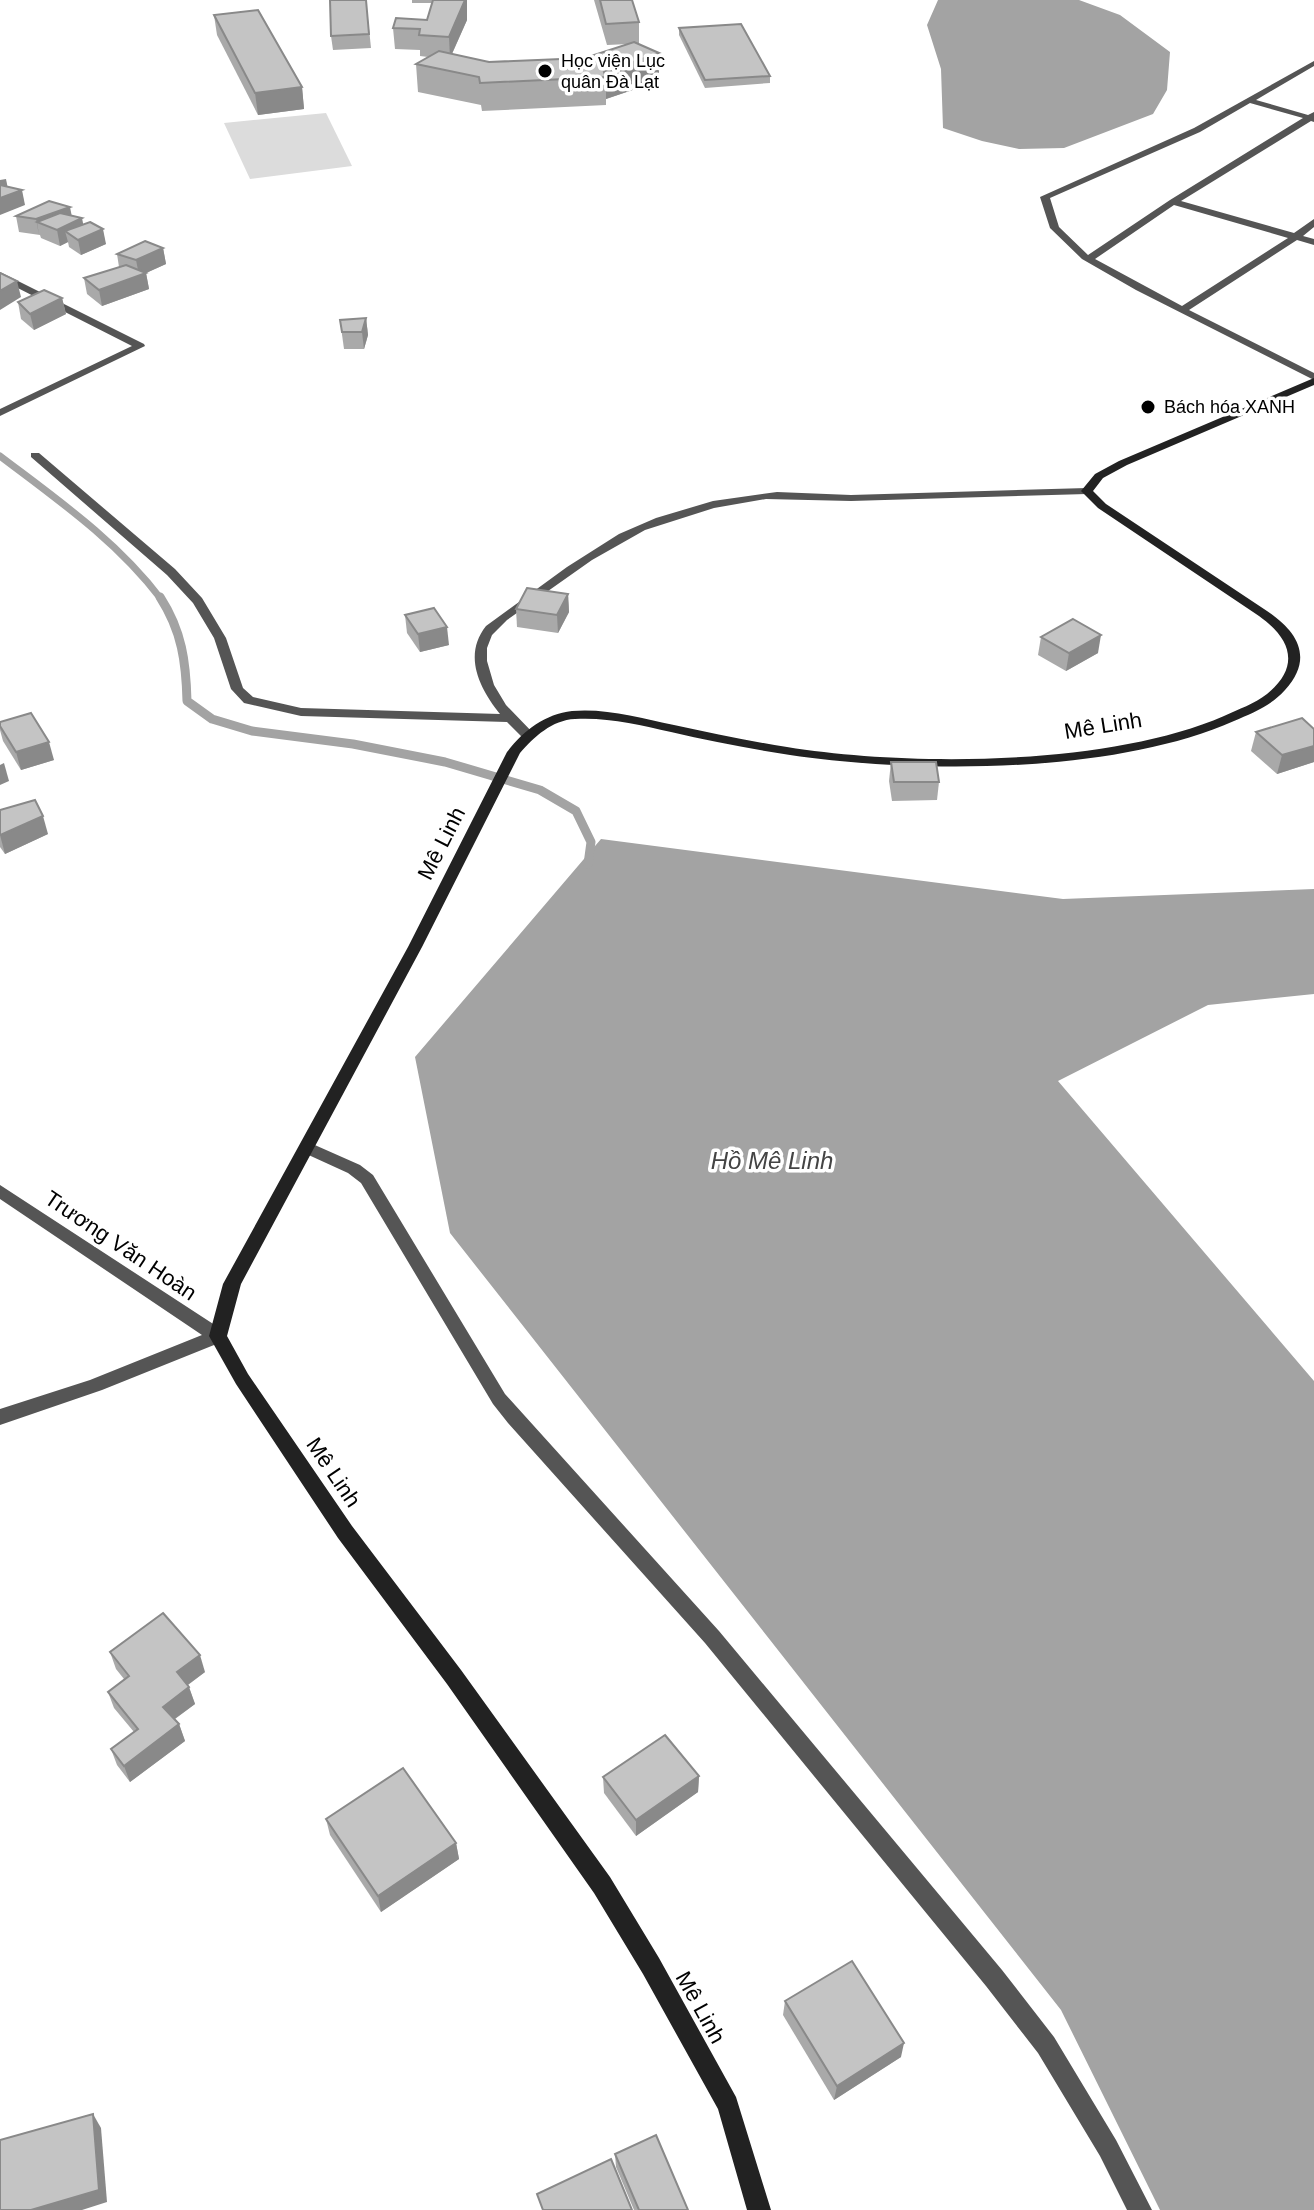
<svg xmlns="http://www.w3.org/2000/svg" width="1314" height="2210" font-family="Arial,sans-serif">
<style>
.green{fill:#dcdcdc}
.water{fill:#a3a3a3}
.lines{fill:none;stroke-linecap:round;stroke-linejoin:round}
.stream-far1{stroke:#a3a3a3;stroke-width:7}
.stream{stroke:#a3a3a3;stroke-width:9}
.street{fill:#555;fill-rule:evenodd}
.secondary{fill:#222;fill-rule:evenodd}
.wall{fill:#a9a9a9}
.shaded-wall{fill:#898989}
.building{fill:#c4c4c4;stroke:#898989;stroke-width:2}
.poi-dot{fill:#000;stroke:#fff;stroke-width:3}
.labels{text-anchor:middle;stroke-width:7;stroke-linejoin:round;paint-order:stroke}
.far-poi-label{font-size:18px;fill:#000;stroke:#fff;text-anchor:start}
.street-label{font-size:22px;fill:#000;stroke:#fff}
.water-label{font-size:24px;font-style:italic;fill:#444;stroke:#fff}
</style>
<rect width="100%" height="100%" fill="#fff"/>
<!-- green -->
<polygon class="green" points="326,113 352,166 250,179 224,123"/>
<!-- water -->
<g class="water">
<polygon points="938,0 1079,0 1120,15 1170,52 1167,90 1153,114 1064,148 1019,149 982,141 943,128 941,69 927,25"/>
<polygon points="601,839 1063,899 1314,889 1314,994 1208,1005 1058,1081 1314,1381 1314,2210 1160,2210 1061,2010 450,1233 415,1057"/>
</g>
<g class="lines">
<!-- stream-far1 -->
<path class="stream-far1" d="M0,456c58,44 117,85 161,143"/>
<!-- stream -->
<path class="stream" d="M160,597c22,34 26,65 27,104l25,18 40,12 101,13 92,18 95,28 36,21 15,31 -3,22"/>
<!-- street -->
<g class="street">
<path d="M1314,61v5l-58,34 52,15 6,-3v10l-3,-1 -130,80 113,32 20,-14v8l-11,9 11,3v6l-17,-5 -108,70 125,63v7l-178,-90 -54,-31 -32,-31 -10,-31 154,-69zM1250,103l53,15 -133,82 -82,55 -29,-28 -9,-29 150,-66zM1174,205l114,33 -106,68 -87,-47z"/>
<polygon points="0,272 144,344 145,346 0,416 0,409 132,346 0,279"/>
<path d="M31,453h8l136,116 27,29 24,40 17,50 10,9 48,11 199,6c-21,-26 -37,-59 -14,-88l81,-59 52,-33 37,-16 57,-17 64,-9 74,3 236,-7 6,3 -6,3 -236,7 -85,-2 -52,9 -69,22 -53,30 -85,60 -15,15 -5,13v13l7,24 12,20 29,30 -7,4 -5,-1 -16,-16 -206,-6 -57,-13 -13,-14 -17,-51 -21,-35 -26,-28 -136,-118z"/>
<polygon points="308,1142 360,1165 373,1175 505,1394 719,1631 1002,1970 1054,2037 1116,2140 1152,2210 1127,2210 1100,2156 1038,2053 986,1986 705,1643 508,1423 493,1404 361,1183 348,1173 302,1152 300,1148 302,1144"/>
<polygon points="0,1185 224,1331 227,1336 224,1341 102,1390 0,1425 0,1409 90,1380 202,1335 0,1199"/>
</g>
<!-- secondary -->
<path class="secondary" d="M1314,378v7l-187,80 -24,13 -10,13 13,13 161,107c31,21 47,47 18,79 -14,16 -33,23 -51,31 -120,53 -315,53 -444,34 -40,-6 -80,-14 -119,-23 -31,-7 -64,-15 -96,-13 -23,1 -41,18 -55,34l-98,194 -181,337 -14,52 21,38 104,152 109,144 149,207 49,81 77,139 35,113h-24l-29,-101 -75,-135 -49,-81 -147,-209 -109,-146 -102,-154 -27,-48 14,-52 185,-337 99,-195c16,-21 38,-38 65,-41 34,-3 69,7 102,14 37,8 75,16 113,22 123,20 322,19 437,-31 15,-7 30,-12 43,-22 34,-28 24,-55 -8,-78l-161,-108 -17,-17 14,-17 24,-13z"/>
</g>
<!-- wall -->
<g class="wall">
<polygon points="366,0 371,48 333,50 331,36"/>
<polygon points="412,0 467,0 467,20 452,54 489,62 585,58 629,44 607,45 594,0 632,0 639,22 639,43 636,43 659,81 606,99 606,105 482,111 481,105 418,92 416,64 428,57 420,56 420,50 395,49 393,28 427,20 432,3 412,3"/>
<polygon points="214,15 302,87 304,109 258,115 217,35"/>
<polygon points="679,28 770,76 770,83 705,88 679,35"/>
<polygon points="71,215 106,244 81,255 69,247 68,242 60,246 41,238 40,235 19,232 16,216"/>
<polygon points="163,248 166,264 146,273 149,289 102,306 87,294 84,278 119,267 117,254"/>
<polygon points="62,298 66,314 34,330 21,319 18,302"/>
<polygon points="366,318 368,335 364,349 344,349 340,320"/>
<polygon points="568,594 569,612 558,633 517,627 516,609"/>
<polygon points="405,615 449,645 420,652 407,633"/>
<polygon points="1041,637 1098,653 1066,671 1038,655"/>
<polygon points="0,722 54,760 21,770 3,741 0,730"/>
<polygon points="1314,729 1314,762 1277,774 1251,751 1256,732"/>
<polygon points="891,762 939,782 937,800 892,801 889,781"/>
<polygon points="0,810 48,834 5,854 0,847"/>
<polygon points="110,1652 205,1672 188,1685 195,1704 175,1719 179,1724 185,1741 130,1782 117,1765 111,1749 134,1732 114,1708 108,1692 124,1679 116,1669"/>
<polygon points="699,1776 698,1792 636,1836 604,1793 603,1777"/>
<polygon points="326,1819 456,1843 459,1859 381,1912 330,1835"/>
<polygon points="785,2001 901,2057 834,2100 783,2015"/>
<polygon points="615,2154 688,2210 634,2210 616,2167"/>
</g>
<!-- shaded-wall -->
<g class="shaded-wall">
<polygon points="465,0 467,0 467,20 450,58 449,37"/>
<polygon points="659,53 659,81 606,99 606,77 604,72"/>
<polygon points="302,87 304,109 258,115 255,93"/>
<polygon points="6,179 9,194 0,197 0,180"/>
<polygon points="22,190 25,205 0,215 0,198"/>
<polygon points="70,207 73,222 82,218 85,233 65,231 68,242 60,246 57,230 37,222 39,235 36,219"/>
<polygon points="103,229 106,244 81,255 78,240"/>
<polygon points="163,248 166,264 146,273 149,289 102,306 99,290 139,275 136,260"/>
<polygon points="17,281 21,297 0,310 0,291"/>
<polygon points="62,298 66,314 34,330 30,314"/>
<polygon points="366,318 368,335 364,349 362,332"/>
<polygon points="568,594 569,612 558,633 557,615"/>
<polygon points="447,627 449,645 420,652 418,634"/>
<polygon points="1101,635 1098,653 1066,671 1069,653"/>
<polygon points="49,742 54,760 21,770 16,752"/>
<polygon points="1314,746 1314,762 1277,774 1282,755"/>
<polygon points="4,763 9,781 0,785 0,765"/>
<polygon points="43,816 48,834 5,854 0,835"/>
<polygon points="200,1655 205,1672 182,1689 177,1672"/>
<polygon points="189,1687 195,1704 169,1723 163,1707"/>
<polygon points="179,1724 185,1741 130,1782 124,1766"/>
<polygon points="699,1776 698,1792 636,1836 636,1820"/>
<polygon points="456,1843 459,1859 381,1912 378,1896"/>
<polygon points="904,2043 901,2057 834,2100 837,2086"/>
<polygon points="93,2114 101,2128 107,2202 82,2210 31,2210"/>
</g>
<!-- building -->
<g class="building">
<polygon points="330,0 366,0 369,34 331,36"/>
<polygon points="433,0 465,0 449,37 419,35 420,29 393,28 396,18 427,20"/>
<polygon points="600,0 632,0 639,22 606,24"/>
<polygon points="258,10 302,87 255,93 214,15"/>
<polygon points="741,24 770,76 705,80 679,28"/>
<polygon points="634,42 659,53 604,72 606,77 480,83 479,77 416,64 439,51 489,62 585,58"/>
<polygon points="0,185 22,190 0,198"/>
<polygon points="49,201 70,207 36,219 16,216"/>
<polygon points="60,213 82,218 57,230 37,222"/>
<polygon points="90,222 103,229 78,240 65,231"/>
<polygon points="145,241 163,248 136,260 117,254"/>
<polygon points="126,265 146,273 99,290 84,278"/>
<polygon points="0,273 17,281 0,291"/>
<polygon points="44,290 62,298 30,314 18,302"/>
<polygon points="366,318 362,332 342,332 340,320"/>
<polygon points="527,588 568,594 557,615 516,609"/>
<polygon points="434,608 447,627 418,634 405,615"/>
<polygon points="1073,619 1101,635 1069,653 1041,637"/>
<polygon points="31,713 49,742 16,752 0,726 0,722"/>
<polygon points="1302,718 1314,729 1314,746 1282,755 1256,732"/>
<polygon points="891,762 936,762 939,782 894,782"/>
<polygon points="35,800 43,816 0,835 0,810"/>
<polygon points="163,1613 200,1655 177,1672 189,1687 163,1707 179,1724 124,1766 111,1749 138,1729 108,1692 129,1676 110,1652"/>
<polygon points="665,1735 699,1776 636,1820 603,1777"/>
<polygon points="403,1768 456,1843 378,1896 326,1819"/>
<polygon points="852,1961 904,2043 837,2086 785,2001"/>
<polygon points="93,2114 99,2190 31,2210 0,2210 0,2140"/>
<polygon points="656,2135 688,2210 639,2210 615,2154"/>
<polygon points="611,2159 632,2210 543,2210 537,2194"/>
</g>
<!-- markers -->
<g class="poi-dot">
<circle cx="545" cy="71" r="8"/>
<circle cx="1148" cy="407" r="8"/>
</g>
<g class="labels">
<!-- far-poi labels -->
<g class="far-poi-label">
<text x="561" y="67">Học viện Lục<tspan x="561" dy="21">quân Đà Lạt</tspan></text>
<text x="1164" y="413">Bách hóa XANH</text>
</g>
<!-- street labels -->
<g class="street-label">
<text transform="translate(1103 725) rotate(-9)" y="8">Mê Linh</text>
<text transform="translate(441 843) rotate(-63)" y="8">Mê Linh</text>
<text transform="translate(121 1245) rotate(34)" y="8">Trương Văn Hoàn</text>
<text transform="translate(334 1472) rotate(56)" y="8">Mê Linh</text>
<text transform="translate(701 2007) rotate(61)" y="8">Mê Linh</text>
</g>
<!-- water labels -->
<g class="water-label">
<text x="772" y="1169">Hồ Mê Linh</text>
</g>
</g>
</svg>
